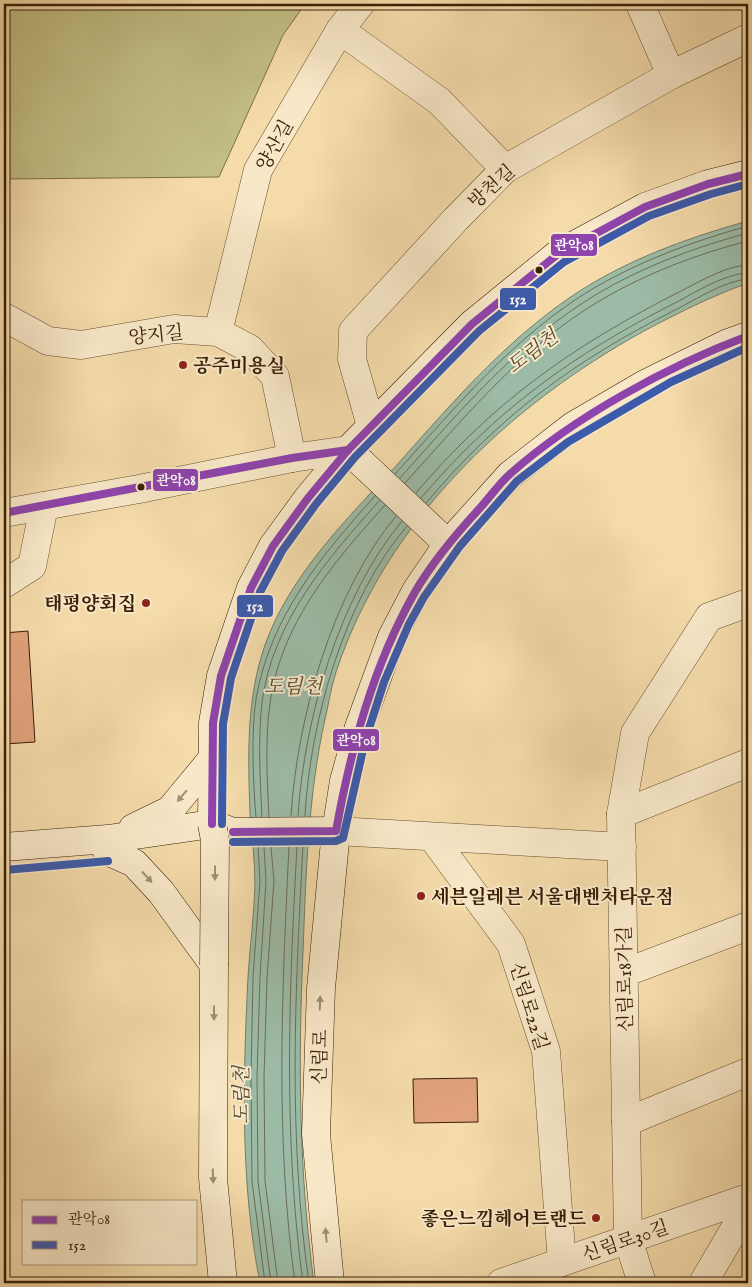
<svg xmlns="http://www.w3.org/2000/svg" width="752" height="1287" font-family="'IM FELL English','Noto Serif KR',serif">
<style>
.green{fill:#c2be84;stroke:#7e6f46}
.water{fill:#9cbba7;stroke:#747d67}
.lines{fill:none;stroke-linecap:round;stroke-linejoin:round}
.shore{stroke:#6a6e57;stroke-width:1}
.building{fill:#e0a17b;stroke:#392007}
.minor-casing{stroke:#684f30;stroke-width:29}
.tertiary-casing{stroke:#684f30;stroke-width:29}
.secondary-casing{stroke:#392007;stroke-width:29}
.minor{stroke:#f8e8c8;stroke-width:28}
.tertiary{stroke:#f8e8c8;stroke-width:28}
.secondary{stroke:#f8e8c8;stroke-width:28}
.secondary-bridge-casing{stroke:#392007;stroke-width:29;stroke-linecap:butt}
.secondary-bridge{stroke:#f8e8c8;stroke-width:28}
.bus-1-casing{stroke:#f8e8c8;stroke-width:11}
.bus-2-casing{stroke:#f8e8c8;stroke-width:11}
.bus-1{stroke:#8e44ad;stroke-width:8}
.bus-2{stroke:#3d5bab;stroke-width:8}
.oneway{fill:#a28e71}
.bus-dot{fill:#392007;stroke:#f8e8c8;stroke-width:2}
.poi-dot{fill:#8f2418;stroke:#f8e8c8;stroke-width:2}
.labels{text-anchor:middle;stroke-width:4;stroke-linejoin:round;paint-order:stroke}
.street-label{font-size:19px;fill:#392007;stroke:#f8e8c8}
.poi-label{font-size:19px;font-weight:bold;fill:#392007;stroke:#f8e8c8;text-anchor:start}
.water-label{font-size:20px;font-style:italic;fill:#574e37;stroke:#f8e8c8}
.line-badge{stroke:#f8e8c8;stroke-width:2}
.badge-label{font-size:14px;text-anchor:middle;font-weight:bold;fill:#fff}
</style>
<rect width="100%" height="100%" fill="#f5dbaa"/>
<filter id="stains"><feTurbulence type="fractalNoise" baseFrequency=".004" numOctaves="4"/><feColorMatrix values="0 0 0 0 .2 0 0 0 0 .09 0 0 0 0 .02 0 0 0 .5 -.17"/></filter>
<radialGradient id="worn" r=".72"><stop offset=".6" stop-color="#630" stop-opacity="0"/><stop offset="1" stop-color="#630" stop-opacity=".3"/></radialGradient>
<!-- green -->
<polygon class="green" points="4,4 305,4 283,35 219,177 4,179"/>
<!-- water -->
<path class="water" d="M748,221v62c-36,13 -70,30 -104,48 -136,75 -258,190 -308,341 -5,15 -7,31 -11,47 -17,77 -19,155 -22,233 -5,111 -4,221 11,331h-54c-20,-100 -17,-205 -12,-306 2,-31 6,-61 7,-92 0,-23 -3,-48 -5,-72 -2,-56 -4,-114 15,-168 25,-70 81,-125 130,-178 59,-66 119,-137 196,-183 49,-29 103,-48 157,-63z"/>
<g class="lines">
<!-- shore -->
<g class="shore">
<path d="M395,474c60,-66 121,-140 199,-186 48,-28 100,-47 154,-62"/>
<path d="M400,478c59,-66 120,-138 197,-184 47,-28 99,-47 151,-61"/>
<path d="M405,483c59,-65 119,-138 196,-183 46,-27 96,-46 147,-59"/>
<path d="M416,493c76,-90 154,-145 259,-199 21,-10 49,-28 73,-29"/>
<path d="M421,498c75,-88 151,-143 254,-195 21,-11 49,-29 73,-30"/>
<path d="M426,503c73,-87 148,-142 249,-193 22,-11 49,-29 73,-31"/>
<path d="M291,816c6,-98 41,-223 105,-300"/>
<path d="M298,816c6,-96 41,-220 104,-295"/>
<path d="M305,816c5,-94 39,-217 102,-290"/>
<path d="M256,817c-3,-35 -5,-84 0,-118 14,-82 65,-143 119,-203"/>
<path d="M262,817c-2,-36 -4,-80 0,-115 11,-81 65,-143 118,-202"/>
<path d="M269,817c-2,-36 -4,-80 1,-114 11,-80 63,-140 115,-198"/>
<path d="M289,846c-7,146 -14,292 6,437"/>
<path d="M297,846c-8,148 -14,290 6,437"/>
<path d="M303,846c-8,146 -15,292 6,437"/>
<polyline points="258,847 260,881 253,977 251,1077 252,1181 265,1283"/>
<polyline points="264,847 266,881 260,977 257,1077 258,1181 271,1283"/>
<polyline points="271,847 274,881 267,978 264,1077 265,1181 278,1283"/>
</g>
</g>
<!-- building -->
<g class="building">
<polygon points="28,631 35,742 4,744 4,633"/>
<polygon points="477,1078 478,1122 414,1123 413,1079"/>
</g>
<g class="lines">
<!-- minor casing -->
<g class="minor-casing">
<g id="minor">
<polyline points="640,4 671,75"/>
<polyline points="340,30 439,101 505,169"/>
<polyline points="4,317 48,341 81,345 174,329 218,332 250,349 275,376 292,458"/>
<polyline points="218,332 258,170 340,30 360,4"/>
<polyline points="371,426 352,359 353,331 456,219 505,169 671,75 748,38"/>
<polyline points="4,584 32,566 44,506"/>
<polyline points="621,814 748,763"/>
<polyline points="336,831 622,847"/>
<polyline points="432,837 511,944 546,1051 562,1262"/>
<polyline points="624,973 748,926"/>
<polyline points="626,1122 748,1072"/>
<polyline points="501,1283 748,1198"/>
<polyline points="642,1283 628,1239 621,814 635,733 709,617 748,603"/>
<polyline points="703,1283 748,1206"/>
</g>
</g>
<!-- tertiary casing -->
<g class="tertiary-casing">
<polyline id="tertiary" points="4,513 139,489 292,458 348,450"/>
</g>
<!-- secondary casing -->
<g class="secondary-casing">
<g id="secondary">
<polyline points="348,450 448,544"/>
<polyline points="212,824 213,723 221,676 251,588 273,546 308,498 348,450 472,324 558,254 645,207 708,184 748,174"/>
<polyline points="133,828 170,810 213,758"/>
<polyline points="4,847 108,839 212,824 233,832 336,831"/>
<polyline points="107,851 134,863 161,892 214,965 213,1178 223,1283"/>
<polyline points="330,1283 316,1134 321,988 336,831 344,781 359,727 392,637 416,591 448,544 510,475 573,426 645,384 726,344 748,336"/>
</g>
</g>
<!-- minor -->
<use href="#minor" class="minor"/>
<!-- tertiary -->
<use href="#tertiary" class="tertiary"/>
<!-- secondary -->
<use href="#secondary" class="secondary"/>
<!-- secondary-bridge casing -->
<g class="secondary-bridge-casing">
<polyline id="secondary-bridge" points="212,824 215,840 214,965"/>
</g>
<!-- secondary-bridge -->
<use href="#secondary-bridge" class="secondary-bridge"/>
<!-- bus-1 casing -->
<g class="bus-1-casing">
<g id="bus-1">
<polyline points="4,513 292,458 348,450"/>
<polyline points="212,824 213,723 221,676 251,588 273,546 308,498 348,450 472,324 558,254 645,207 708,184 748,174"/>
<path d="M233,832l103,-1c15,-83 37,-165 79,-239 18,-31 41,-58 65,-84 10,-11 19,-24 30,-34 64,-57 158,-108 238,-138"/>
</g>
</g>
<!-- bus-2 casing -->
<g class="bus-2-casing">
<g id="bus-2">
<polyline points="222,824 223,724 231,678 260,592 282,551 316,504 355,457 479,331 564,262 649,216 711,194 748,184"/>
<polyline points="233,842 336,841 343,838 365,741 384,682 409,624 424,597 460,546 517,481 568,442 671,382 748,347"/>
<polyline points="5,870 108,861"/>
</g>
</g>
<!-- bus-1 -->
<use href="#bus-1" class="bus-1"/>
<!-- bus-2 -->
<use href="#bus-2" class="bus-2"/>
</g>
<!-- one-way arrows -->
<defs><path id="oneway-solid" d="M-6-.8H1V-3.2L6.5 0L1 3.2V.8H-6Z" transform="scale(1.25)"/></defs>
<g class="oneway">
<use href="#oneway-solid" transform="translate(182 796) rotate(130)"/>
<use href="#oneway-solid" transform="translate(215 873) rotate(90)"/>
<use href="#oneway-solid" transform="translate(147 877) rotate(47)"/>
<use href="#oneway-solid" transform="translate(320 1003) rotate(-88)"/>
<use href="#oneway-solid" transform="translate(214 1013) rotate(90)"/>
<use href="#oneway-solid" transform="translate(213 1176) rotate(88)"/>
<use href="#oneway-solid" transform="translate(326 1235) rotate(-95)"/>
</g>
<!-- markers -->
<g class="bus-dot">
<circle cx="539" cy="270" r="4.5"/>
<circle cx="141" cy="487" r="4.5"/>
</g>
<g class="poi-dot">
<circle cx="183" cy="365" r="5"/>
<circle cx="146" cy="603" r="5"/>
<circle cx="421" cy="896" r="5"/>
<circle cx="596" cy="1218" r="5"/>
</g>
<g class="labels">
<!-- street labels -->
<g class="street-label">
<text transform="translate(274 145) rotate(-61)" y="7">양산길</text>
<text transform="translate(491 186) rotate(-42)" y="7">방천길</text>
<text transform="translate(156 334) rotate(-6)" y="7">양지길</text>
<text transform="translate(624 979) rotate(-91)" y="7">신림로18가길</text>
<text transform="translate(530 1006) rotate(73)" y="7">신림로22길</text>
<text transform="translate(319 1057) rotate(-88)" y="7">신림로</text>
<text transform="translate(625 1240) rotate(-19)" y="7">신림로30길</text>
</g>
<!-- poi labels -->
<g class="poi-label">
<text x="193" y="372">공주미용실</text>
<text x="136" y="610" text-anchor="end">태평양회집</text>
<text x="431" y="903">세븐일레븐 서울대벤처타운점</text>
<text x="586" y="1225" text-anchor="end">좋은느낌헤어트랜드</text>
</g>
<!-- water labels -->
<g class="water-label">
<text transform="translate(532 351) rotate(-37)" y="7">도림천</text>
<text x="293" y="693">도림천</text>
<text transform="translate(241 1095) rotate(-90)" y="7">도림천</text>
</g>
</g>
<g class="line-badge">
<rect x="550" y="233" width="48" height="24" rx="5" fill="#8e44ad"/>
<rect x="499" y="287" width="38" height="24" rx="5" fill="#3d5bab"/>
<rect x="152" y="468" width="47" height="24" rx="5" fill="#8e44ad"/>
<rect x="236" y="594" width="38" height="24" rx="5" fill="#3d5bab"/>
<rect x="332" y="728" width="48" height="24" rx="5" fill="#8e44ad"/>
</g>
<g class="badge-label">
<text x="574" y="250">관악08</text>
<text x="518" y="304">152</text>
<text x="176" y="485">관악08</text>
<text x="255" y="611">152</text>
<text x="356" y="745">관악08</text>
</g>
<!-- margin -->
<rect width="752" height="1287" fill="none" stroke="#f5dbaa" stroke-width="20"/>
<rect x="5" y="5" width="742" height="1277" fill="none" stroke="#392007" stroke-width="2.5"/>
<rect x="10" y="10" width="732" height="1267" fill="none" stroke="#392007"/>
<!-- legend -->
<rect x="22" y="1200" width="175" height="65" fill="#f8e8c8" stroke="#ac987b"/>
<rect x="32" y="1216" width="25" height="8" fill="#8e44ad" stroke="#ac987b"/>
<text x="68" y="1224" font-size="15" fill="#392007">관악08</text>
<rect x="32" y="1241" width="25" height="8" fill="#3d5bab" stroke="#ac987b"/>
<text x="68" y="1250" font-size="15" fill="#392007">152</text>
<rect width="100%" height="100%" filter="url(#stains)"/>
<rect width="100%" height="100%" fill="url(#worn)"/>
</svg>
